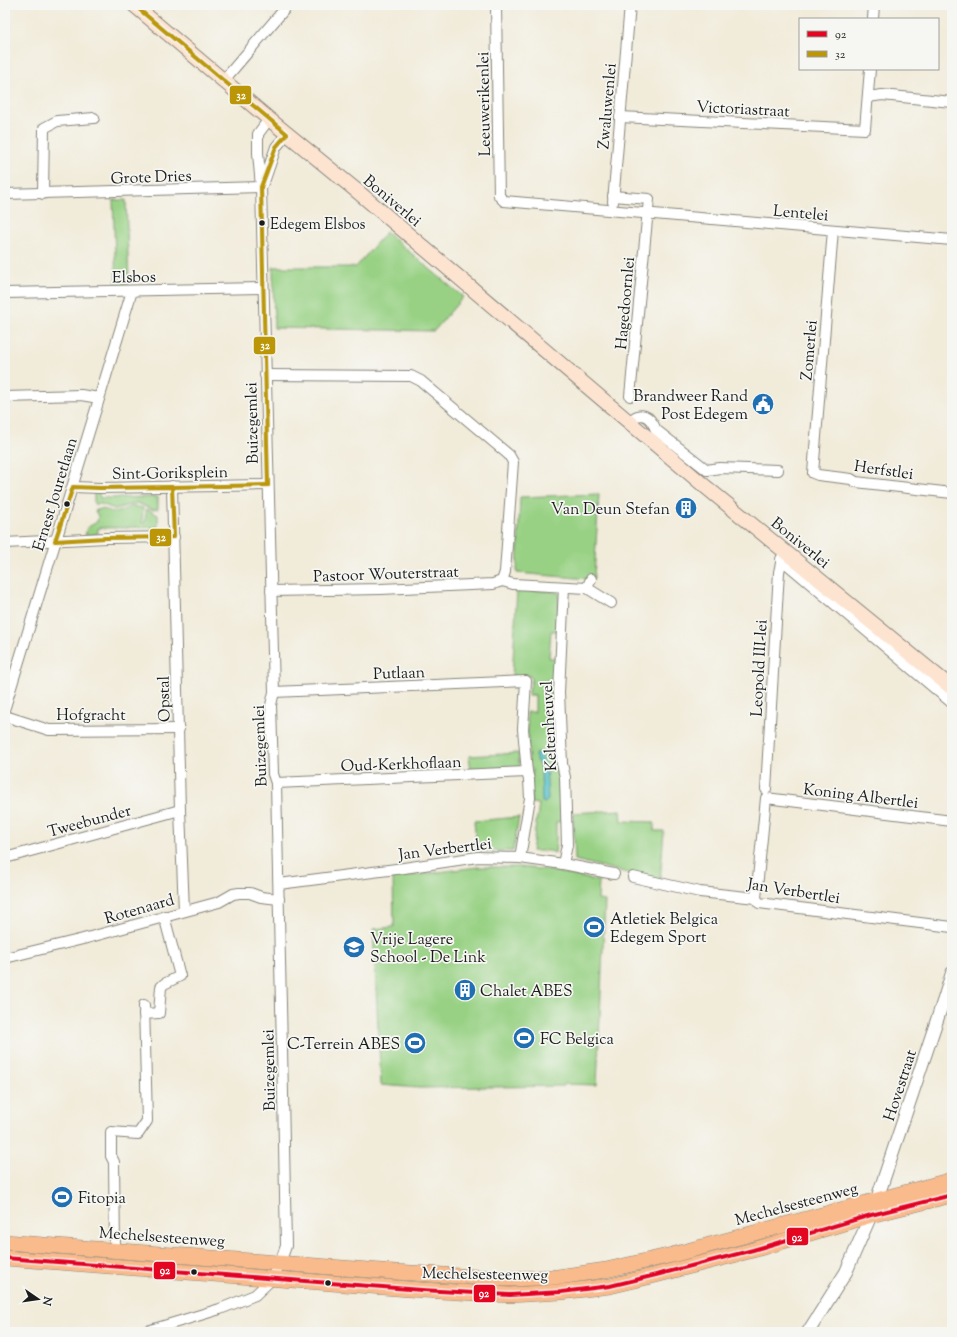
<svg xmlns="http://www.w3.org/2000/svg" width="957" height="1337" font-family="'Sorts Mill Goudy',serif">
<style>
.green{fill:#98d184;stroke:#5a7650}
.water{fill:#56c3cd;stroke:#397074}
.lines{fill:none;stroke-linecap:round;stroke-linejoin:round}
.minor-casing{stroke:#86847a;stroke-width:12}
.tertiary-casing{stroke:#86847a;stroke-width:14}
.secondary-casing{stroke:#86847a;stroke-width:16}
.primary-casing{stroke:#86847a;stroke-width:16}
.minor{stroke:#fff;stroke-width:10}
.tertiary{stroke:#fff;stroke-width:12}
.secondary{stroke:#fde4d1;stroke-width:14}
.primary{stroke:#fabb8c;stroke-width:15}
.bus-1-casing{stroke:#f6f6f2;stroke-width:7}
.bus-2-casing{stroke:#f6f6f2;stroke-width:7}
.bus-1{stroke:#e40521;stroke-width:4}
.bus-2{stroke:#bb9708;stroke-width:4}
.bus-dot{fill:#1c1c1c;stroke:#f6f6f2;stroke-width:1.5}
.labels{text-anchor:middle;stroke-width:3.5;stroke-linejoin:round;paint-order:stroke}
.bus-label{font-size:15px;fill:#1c1c1c;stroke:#f6f6f2;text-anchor:start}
.street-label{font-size:16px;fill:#1c1c1c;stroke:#f6f6f2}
.poi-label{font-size:16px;fill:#1c1c1c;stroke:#f6f6f2;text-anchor:start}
.line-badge{stroke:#f6f6f2;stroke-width:1.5}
.badge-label{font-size:11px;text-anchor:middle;font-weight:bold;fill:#fff}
</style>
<rect width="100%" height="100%" fill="#f6f6f2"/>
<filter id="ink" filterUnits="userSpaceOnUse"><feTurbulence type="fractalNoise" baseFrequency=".025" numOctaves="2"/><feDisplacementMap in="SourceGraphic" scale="8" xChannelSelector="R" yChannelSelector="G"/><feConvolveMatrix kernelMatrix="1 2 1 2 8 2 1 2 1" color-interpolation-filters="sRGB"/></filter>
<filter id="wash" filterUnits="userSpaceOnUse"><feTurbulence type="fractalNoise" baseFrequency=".012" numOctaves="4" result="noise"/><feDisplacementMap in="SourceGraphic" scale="16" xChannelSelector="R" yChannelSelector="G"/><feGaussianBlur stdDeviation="0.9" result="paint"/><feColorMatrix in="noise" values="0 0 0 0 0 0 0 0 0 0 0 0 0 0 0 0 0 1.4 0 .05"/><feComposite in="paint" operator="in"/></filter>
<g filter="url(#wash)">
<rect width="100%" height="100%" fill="#f1ebd9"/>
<!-- green -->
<g class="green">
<polygon points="113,200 126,200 129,284 116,284"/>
<polygon points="386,232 463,297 434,331 274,328 273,267 356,267"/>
<polygon points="94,492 99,492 100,498 158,497 158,509 153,510 137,503 115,509 101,504 94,504"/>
<polygon points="599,494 594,578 588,579 517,573 520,497"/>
<path d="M132,506l11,2 -1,15 3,-1 1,-13 12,6v12l-60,1v6l-13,1 3,-8 9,-5 1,-6 -3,-5c8,-5 12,1 20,1 5,0 12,-4 17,-6z"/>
<path d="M517,589l42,3v39h-8l-2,27h8l1,80 -7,1 1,16h7v22l2,2 2,42 -7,1v21l-1,10c-8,-4 -15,-1 -23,-2l7,-47 -8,-1 1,-34 -3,-3 -2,-54h8v-17h-7l4,-16 -2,-3 -18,1z"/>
<polygon points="518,753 520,768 471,770 469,756"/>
<polygon points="621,810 622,821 654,822 654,831 664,831 660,881 575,860 573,813"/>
<polygon points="519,817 513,851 477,851 474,821"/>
<polygon points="477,867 520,867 548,870 599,881 598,900 605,901 597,1085 564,1084 564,1086 419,1088 381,1085 373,929 394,927 393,878"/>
</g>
<!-- water -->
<polygon class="water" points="536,752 540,754 546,768 548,799 547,801 544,803 542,802 541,770 535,756"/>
</g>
<g filter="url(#ink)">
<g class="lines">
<!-- minor casing -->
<g class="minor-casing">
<g id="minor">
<polyline points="496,5 499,196 504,201 952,240"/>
<polyline points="873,19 874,5"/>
<polyline points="224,80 288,5"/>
<polyline points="868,97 882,95 952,102"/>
<polyline points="620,117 865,129 870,69"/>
<polyline points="261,187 265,179 276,147 287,134"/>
<polyline points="5,194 261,187"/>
<polyline points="43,194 44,128 57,121 94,118"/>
<polyline points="613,196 649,199 630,396"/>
<polyline points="613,202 630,5"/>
<polyline points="833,230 813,473 818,475 851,479 856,482 952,493"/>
<polyline points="5,293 263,288"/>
<polyline points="265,375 411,376 421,381 509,455 513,462 505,572 502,581"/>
<polyline points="5,397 81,395 99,398"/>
<path d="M629,422c12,-12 21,-7 27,8l51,40"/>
<polyline points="707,470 720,468 778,470"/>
<polyline points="172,486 180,810 184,911"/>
<polyline points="73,487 100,488 268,485"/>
<polyline points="5,543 106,538 174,537"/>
<polyline points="781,559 952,703"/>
<polyline points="591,579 587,588 611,603"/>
<polyline points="502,581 513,584 587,588"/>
<polyline points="271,591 381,589 493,584 502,581"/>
<polyline points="274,692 526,681 523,729 527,772 529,780 530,798 520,858"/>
<polyline points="5,707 132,291"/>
<polyline points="5,716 49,730 179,729"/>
<polyline points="276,783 527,772"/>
<polyline points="766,789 779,572 784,550"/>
<polyline points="5,858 180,810"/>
<polyline points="563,864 567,845 565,777 562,764 559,692 564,587"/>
<polyline points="633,877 700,892 756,898 759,903 952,927"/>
<polyline points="279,884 404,868 478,857 520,858 563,864 614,874"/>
<polyline points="756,898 766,798 952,821"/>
<polyline points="5,958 83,939 219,902 233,894 239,893 250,893 261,897 279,899"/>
<polyline points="144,1014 159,1013 161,987 164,984 180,976 164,916"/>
<polyline points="115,1250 114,1162 111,1156 111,1132 138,1134 147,1121 144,1005"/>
<polyline points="144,1332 220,1309 255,1295 273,1278 280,1263 286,1246 283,1094 276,783 273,774 271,705 274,692 261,187 258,153 258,134 269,119"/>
</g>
</g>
<!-- tertiary casing -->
<g class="tertiary-casing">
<polyline id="tertiary" points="808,1332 846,1272 874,1208 943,1002 952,973"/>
</g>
<!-- secondary casing -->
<g class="secondary-casing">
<polyline id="secondary" points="134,5 269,119 357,191 701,483 952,688"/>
</g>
<!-- primary casing -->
<g class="primary-casing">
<g id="primary">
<polyline points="5,1242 395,1272 509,1279 558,1277 606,1270 672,1255 952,1180"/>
<polyline points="5,1258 422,1290 510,1295 561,1292 610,1286 656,1275 753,1250 871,1215 952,1195"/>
</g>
</g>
<!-- minor -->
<use href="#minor" class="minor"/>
<!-- tertiary -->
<use href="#tertiary" class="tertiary"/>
<!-- secondary -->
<use href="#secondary" class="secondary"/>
<!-- primary -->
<use href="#primary" class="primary"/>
<!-- bus-1 casing -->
<g class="bus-1-casing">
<polyline id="bus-1" points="5,1258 422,1290 510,1295 561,1292 610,1286 656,1275 753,1250 871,1215 952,1195"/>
</g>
<!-- bus-2 casing -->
<g class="bus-2-casing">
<g id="bus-2">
<polyline points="134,5 287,134 276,147 261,187 268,485"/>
<polygon points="73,487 100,488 172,487 174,537 106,538 55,541"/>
<polyline points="172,487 268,485"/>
</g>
</g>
<!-- bus-1 -->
<use href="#bus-1" class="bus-1"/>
<!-- bus-2 -->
<use href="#bus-2" class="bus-2"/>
</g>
</g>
<!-- icons -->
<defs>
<g id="civic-disc" transform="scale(1.15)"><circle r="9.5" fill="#1f6fb2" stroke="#f6f6f2"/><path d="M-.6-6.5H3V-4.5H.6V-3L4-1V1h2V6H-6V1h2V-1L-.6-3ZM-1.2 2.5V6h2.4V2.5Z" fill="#fff"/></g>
<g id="building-disc" transform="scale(1.15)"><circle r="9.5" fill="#1f6fb2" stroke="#f6f6f2"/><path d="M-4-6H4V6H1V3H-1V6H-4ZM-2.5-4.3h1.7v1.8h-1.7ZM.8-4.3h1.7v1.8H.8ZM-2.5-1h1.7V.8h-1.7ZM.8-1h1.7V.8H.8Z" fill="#fff"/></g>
<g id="stadium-disc" transform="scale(1.15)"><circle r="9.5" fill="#1f6fb2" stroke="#f6f6f2"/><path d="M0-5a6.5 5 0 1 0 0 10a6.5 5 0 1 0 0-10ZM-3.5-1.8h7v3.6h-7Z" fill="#fff"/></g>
<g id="school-disc" transform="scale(1.15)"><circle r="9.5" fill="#1f6fb2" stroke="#f6f6f2"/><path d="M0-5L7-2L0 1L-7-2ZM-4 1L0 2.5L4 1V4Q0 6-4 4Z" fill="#fff"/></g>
</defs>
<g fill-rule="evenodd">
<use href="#civic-disc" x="763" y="404"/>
<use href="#building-disc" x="686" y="508"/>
<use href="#stadium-disc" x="594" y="927"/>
<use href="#school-disc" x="354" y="947"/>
<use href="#building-disc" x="465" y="990"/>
<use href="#stadium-disc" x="524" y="1038"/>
<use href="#stadium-disc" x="415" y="1043"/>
<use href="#stadium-disc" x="62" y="1197"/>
</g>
<!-- markers -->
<g class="bus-dot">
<circle cx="262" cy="223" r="3.5"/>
<circle cx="67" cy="504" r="3.5"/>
<circle cx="194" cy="1272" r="3.5"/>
<circle cx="328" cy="1283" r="3.5"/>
</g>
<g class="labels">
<!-- bus labels -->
<g class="bus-label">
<text x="270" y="229">Edegem Elsbos</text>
</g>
<!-- street labels -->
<g class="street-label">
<text transform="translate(483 104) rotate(-91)" y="6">Leeuwerikenlei</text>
<text transform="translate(606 106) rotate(-85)" y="6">Zwaluwenlei</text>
<text transform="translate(743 108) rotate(3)" y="6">Victoriastraat</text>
<text transform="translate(151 176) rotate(-2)" y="6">Grote Dries</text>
<text transform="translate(393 200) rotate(40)" y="6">Boniverlei</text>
<text transform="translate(801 212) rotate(5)" y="6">Lentelei</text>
<text transform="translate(134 276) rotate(-1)" y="6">Elsbos</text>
<text transform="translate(624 303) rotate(-85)" y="6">Hagedoornlei</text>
<text transform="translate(808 350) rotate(-85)" y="6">Zomerlei</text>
<text transform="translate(251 423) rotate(-91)" y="6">Buizegemlei</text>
<text transform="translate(884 469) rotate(8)" y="6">Herfstlei</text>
<text transform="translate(170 472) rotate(-1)" y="6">Sint-Goriksplein</text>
<text transform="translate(54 494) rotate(-73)" y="6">Ernest Jouretlaan</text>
<text transform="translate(801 542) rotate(39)" y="6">Boniverlei</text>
<text transform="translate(386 573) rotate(-2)" y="6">Pastoor Wouterstraat</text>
<text transform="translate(758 668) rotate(-87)" y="6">Leopold III-lei</text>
<text transform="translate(399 672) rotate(-2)" y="6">Putlaan</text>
<text transform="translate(163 699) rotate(-91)" y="6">Opstal</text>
<text x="91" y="720">Hofgracht</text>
<text transform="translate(548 726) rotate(-93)" y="6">Keltenheuvel</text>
<text transform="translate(259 746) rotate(-92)" y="6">Buizegemlei</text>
<text transform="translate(401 763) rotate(-2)" y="6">Oud-Kerkhoflaan</text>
<text transform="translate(861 795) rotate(7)" y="6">Koning Albertlei</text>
<text transform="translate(89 820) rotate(-15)" y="6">Tweebunder</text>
<text transform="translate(445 848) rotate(-7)" y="6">Jan Verbertlei</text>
<text transform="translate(794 890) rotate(9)" y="6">Jan Verbertlei</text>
<text transform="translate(139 908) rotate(-16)" y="6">Rotenaard</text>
<text transform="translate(268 1070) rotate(-91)" y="6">Buizegemlei</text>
<text transform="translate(899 1085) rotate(-72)" y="6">Hovestraat</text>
<text transform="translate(796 1203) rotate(-15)" y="6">Mechelsesteenweg</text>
<text transform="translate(162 1236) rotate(4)" y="6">Mechelsesteenweg</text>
<text transform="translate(485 1273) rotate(1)" y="6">Mechelsesteenweg</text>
</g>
<!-- poi labels -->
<g class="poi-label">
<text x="748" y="401" text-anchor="end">Brandweer Rand<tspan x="748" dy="18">Post Edegem</tspan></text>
<text x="670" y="514" text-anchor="end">Van Deun Stefan</text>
<text x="610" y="924">Atletiek Belgica<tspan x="610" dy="18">Edegem Sport</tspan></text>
<text x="370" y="944">Vrije Lagere<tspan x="370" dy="18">School - De Link</tspan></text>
<text x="480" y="996">Chalet ABES</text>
<text x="540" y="1044">FC Belgica</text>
<text x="400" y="1049" text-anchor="end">C-Terrein ABES</text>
<text x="78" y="1203">Fitopia</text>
</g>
</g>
<g class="line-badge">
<rect x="229" y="85" width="23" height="20" rx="4" fill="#bb9708"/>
<rect x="253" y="336" width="23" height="19" rx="4" fill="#bb9708"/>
<rect x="149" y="528" width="23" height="19" rx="4" fill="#bb9708"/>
<rect x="786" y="1227" width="23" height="19" rx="4" fill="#e40521"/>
<rect x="153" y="1261" width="23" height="19" rx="4" fill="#e40521"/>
<rect x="473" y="1284" width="23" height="19" rx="4" fill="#e40521"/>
</g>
<g class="badge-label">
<text x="241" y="99">32</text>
<text x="265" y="349">32</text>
<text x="161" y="541">32</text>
<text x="797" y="1241">92</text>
<text x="165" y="1274">92</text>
<text x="484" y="1297">92</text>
</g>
<!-- margin -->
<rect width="957" height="1337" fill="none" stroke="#f6f6f2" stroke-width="20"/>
<!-- legend -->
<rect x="799" y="18" width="140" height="52" fill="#f6f6f2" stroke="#9f9f9c"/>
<rect x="807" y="31" width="20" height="6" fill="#e40521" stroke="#9f9f9c"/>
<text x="835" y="38" font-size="12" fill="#1c1c1c">92</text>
<rect x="807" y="51" width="20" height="6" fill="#bb9708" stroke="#9f9f9c"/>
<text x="835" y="58" font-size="12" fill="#1c1c1c">32</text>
<!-- north arrow -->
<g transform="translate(38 1299) rotate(103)" stroke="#f6f6f2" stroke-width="3" paint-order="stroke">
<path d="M0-3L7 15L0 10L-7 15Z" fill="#1c1c1c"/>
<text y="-6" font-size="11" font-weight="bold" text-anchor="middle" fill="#1c1c1c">N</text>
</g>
</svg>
